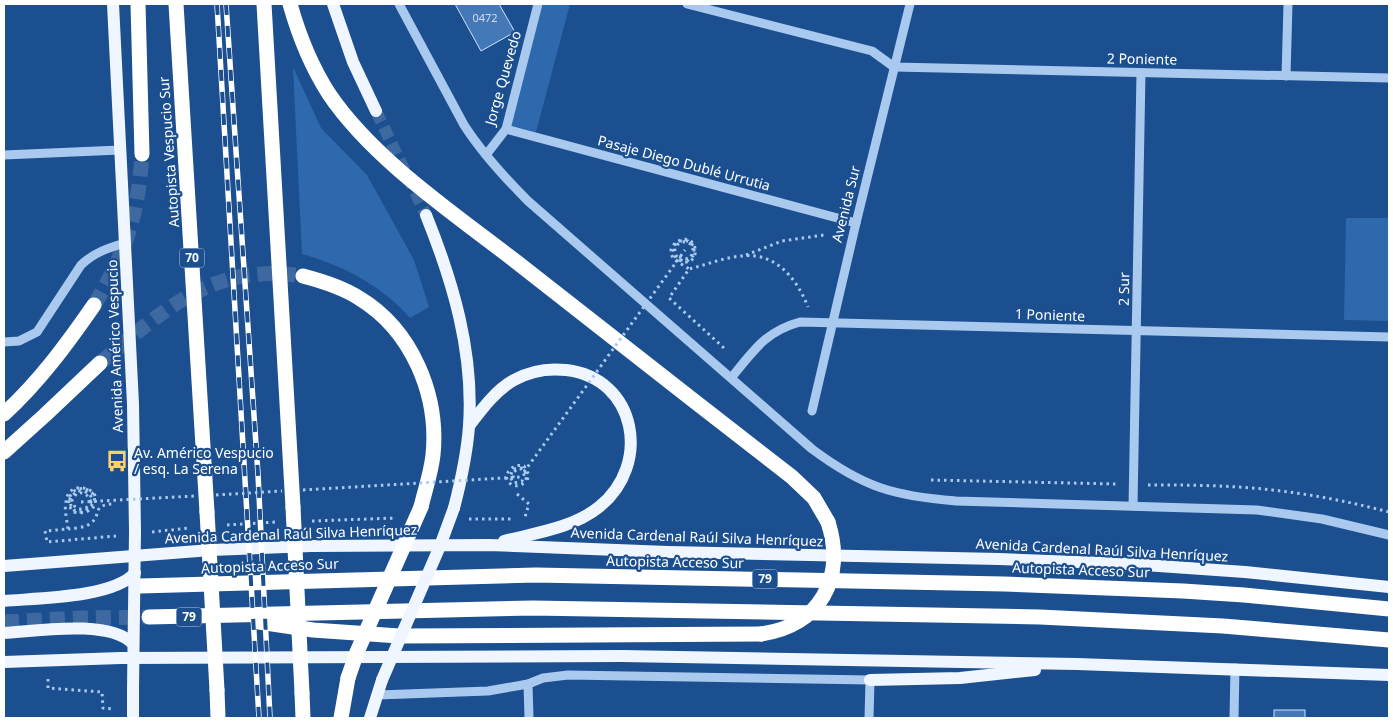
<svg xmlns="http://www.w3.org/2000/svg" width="1393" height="722" font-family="'Noto Sans',sans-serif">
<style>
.green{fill:#2e69ad}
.building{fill:#4478b7;stroke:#cfe3fa}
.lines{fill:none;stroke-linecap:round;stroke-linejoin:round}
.major-tunnel{stroke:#3d69a0;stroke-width:12;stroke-dasharray:12 6;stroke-linecap:butt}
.highway-tunnel{stroke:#3d69a0;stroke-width:15;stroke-dasharray:15 8;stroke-linecap:butt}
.path{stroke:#a9c9ee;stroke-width:3;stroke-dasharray:2.5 4;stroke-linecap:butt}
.minor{stroke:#a9c9ee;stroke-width:9}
.major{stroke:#f0f6ff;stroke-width:12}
.highway{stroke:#fff;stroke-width:15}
.rail-casing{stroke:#fff;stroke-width:5.5}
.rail{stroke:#1b4f8f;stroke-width:4;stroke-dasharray:11;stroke-linecap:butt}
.path-bridge{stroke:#a9c9ee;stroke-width:3;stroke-dasharray:2.5 4;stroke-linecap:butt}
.major-bridge{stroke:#f0f6ff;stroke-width:12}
.highway-bridge{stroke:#fff;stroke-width:15}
.labels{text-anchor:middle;stroke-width:4.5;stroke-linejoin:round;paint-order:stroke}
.number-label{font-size:11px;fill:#d0dded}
.shield{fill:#1b4f8f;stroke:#bbcadd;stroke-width:1}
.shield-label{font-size:12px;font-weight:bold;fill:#fff}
.street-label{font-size:14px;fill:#fff;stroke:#1b4f8f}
.poi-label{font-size:14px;fill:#fff;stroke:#1b4f8f;text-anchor:start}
</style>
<rect width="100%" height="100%" fill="#1b4f8f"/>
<!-- green -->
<g class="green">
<polygon points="536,4 570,4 536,132 505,124"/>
<path d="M293,67l28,61 46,47 47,85 15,47 -19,11c-29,-33 -66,-52 -108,-64z"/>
<polygon points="1346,218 1389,218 1389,321 1344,320"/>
</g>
<!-- building -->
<g class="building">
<polygon points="455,4 499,4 515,32 481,51"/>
<rect x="1274" y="710" width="31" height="8"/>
</g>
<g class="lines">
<!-- major-tunnel -->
<polyline class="major-tunnel" points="376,111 426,215"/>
<!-- highway-tunnel -->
<g class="highway-tunnel">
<path d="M94,305c32,-52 44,-90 48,-151"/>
<path d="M100,363c64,-53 113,-101 203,-87"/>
<polyline points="4,622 80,618 149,617"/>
</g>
<!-- path -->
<g class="path">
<polyline points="746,255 782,241 824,235"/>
<path d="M679,257l9,2c5,-4 6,-8 4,-14 -7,-5 -13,-4 -17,3 -1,8 4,13 12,13l7,-6v-9l-6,-5h-9c-12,9 -4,22 10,21 5,-3 7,-7 6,-14 -4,-19 -35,-3 -20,12 4,3 10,6 14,9"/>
<path d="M724,348l-55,-50 20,-29c17,-4 36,-12 53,-13 34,-4 55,23 66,51"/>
<path d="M513,478l1,-6 3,-3h4l3,5 -2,7 -8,2 -4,-6 3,-8 9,-1 5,7c-3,21 -30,7 -17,-5 4,-5 9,-5 14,-4l5,9 -3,8"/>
<polyline points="931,480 1117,484"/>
<path d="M1148,485c30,0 60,0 89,2 52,3 102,12 152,25"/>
<polyline points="517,494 529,504 525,517"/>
<path d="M91,502c-3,-7 -6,-10 -14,-9l-5,7c2,10 9,11 17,6 7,-10 -2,-16 -12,-15l-7,7c-1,30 40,3 18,-8 -15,-7 -26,12 -14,22 13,3 26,-4 20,-19 -9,-8 -26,-8 -28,8 -2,8 1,19 2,28l-23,2 2,11 69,-6"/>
<polyline points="469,519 511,519"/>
<polyline points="312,521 396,518"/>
<polyline points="227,525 276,522"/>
<path d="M68,529c7,-1 17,-1 23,-6 11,-8 0,-18 22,-19"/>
<polyline points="152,532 189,528"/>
<polyline points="48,679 48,688 102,692 103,708 112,709"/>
</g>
<!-- minor -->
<g class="minor">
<path d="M399,4l65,121c18,28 40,52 64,76l284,248c51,38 81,47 144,52l301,9 65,9 67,16"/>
<polyline points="687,4 872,51 894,67 1389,78"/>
<polyline points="1286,76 1288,4"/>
<polyline points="506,129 856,223"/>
<polyline points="4,155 120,150"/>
<polyline points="486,155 506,129 538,4"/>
<path d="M4,342l15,-1 18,-9 44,-67c14,-13 27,-17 44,-22"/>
<path d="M732,377c21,-26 34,-46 68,-55l589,15"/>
<polyline points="812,411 856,223 910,4"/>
<polyline points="1133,506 1141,73"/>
<polyline points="528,684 529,718"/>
<polyline points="378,695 488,691 528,684 543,678 568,675 870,680 869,718"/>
<polyline points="1234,718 1235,668"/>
</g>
<!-- major -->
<g class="major">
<polyline points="113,4 133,404 135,531"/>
<polyline points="333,4 353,62 376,111"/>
<path d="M426,215c27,67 48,137 43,211 -2,27 -8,55 -15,82"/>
<path d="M469,426c13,-17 27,-36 45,-46 16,-9 34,-12 52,-10 71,8 86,95 33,137 -26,21 -64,26 -95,34"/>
<polyline points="4,566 211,550 311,546 489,545 668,552 999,559 1130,564 1245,572 1389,587"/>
<path d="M4,633c32,-2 106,-14 129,11"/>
<polyline points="4,662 121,658 622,656 1077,664 1389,675"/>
<polyline points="870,680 960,678 1035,670"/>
<polyline points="133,689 133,718"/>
<polyline points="370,718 382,680"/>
</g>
<!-- highway -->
<g class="highway">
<polyline points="138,4 142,154"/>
<polyline points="176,4 207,512"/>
<polyline points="264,4 293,507"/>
<path d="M290,4c9,32 21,62 39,90 44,65 123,118 185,166 93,73 185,145 278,217l22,21 14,24"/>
<path d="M303,276c19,5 39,11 56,22 53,32 80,97 74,157 -2,18 -8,35 -12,52"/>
<path d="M4,414c35,-32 63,-70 90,-109"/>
<polyline points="4,452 45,415 100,363"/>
<polyline points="140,586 536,575 1004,584 1183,591 1244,595 1389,609"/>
<polyline points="149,617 533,608 1040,617 1223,626 1389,640"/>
<polyline points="259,622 313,630 399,636 761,634"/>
<polyline points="217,690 218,718"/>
<polyline points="302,693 303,718"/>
<polyline points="341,718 348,678"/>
</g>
<!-- rail casing -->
<g class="rail-casing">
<g id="rail">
<polyline points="217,4 259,718"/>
<polyline points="226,4 258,474 270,718"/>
</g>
</g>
<!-- rail -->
<use href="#rail" class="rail"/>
<!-- path-bridge -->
<g class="path-bridge">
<polyline points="524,472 685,250"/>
<polyline points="303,490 520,477"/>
<polyline points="216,495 282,491"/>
<polyline points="81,502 195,496"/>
</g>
<!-- major-bridge -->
<g class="major-bridge">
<path d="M4,601c33,-3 109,-3 131,-28"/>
<polyline points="382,680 440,546 454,508"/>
<polyline points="133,689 135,531"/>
</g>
<!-- highway-bridge -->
<g class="highway-bridge">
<polyline points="293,507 302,693"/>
<polyline points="207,512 217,690"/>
<path d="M761,634c59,-8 85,-56 67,-112"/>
<polyline points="348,678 357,652 421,507"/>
</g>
</g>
<!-- icons -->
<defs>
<g id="bus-bare" transform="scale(1.725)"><path d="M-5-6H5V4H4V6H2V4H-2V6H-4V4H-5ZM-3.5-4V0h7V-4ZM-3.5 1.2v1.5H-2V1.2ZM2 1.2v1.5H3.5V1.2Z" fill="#ffd166" stroke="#1b4f8f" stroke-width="2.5" paint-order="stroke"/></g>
</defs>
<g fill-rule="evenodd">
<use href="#bus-bare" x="117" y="461"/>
</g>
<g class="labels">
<!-- number labels -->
<g class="number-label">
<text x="485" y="22">0472</text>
</g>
<!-- shield labels -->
<g class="shield">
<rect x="179.5" y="248.5" width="25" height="19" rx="4"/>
<rect x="752.5" y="569.5" width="25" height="19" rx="4"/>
<rect x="176.5" y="607.5" width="25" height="19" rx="4"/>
</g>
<g class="shield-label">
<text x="192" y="262">70</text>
<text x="765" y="583">79</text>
<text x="189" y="621">79</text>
</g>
<!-- street labels -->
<g class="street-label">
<text transform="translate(1142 59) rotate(1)" y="5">2 Poniente</text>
<text transform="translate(503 78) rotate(-74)" y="5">Jorge Quevedo</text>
<text transform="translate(169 152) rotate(-94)" y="5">Autopista Vespucio Sur</text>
<text transform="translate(684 163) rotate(15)" y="5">Pasaje Diego Dublé Urrutia</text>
<text transform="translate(846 204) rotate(-76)" y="5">Avenida Sur</text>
<text transform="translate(1124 289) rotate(-89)" y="5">2 Sur</text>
<text transform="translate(1050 315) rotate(2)" y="5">1 Poniente</text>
<text transform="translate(115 346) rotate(-92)" y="5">Avenida Américo Vespucio</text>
<text transform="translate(291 534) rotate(-2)" y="5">Avenida Cardenal Raúl Silva Henríquez</text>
<text transform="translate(697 537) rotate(2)" y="5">Avenida Cardenal Raúl Silva Henríquez</text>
<text transform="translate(1102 550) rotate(3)" y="5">Avenida Cardenal Raúl Silva Henríquez</text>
<text transform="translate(675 562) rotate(1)" y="5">Autopista Acceso Sur</text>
<text transform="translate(270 566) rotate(-2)" y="5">Autopista Acceso Sur</text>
<text transform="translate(1081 570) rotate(2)" y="5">Autopista Acceso Sur</text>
</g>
<!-- poi labels -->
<g class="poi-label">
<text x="134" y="458">Av. Américo Vespucio<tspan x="134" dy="16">/ esq. La Serena</tspan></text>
</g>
</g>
<!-- border -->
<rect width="1393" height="722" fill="none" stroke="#ffffff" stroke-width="10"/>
</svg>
